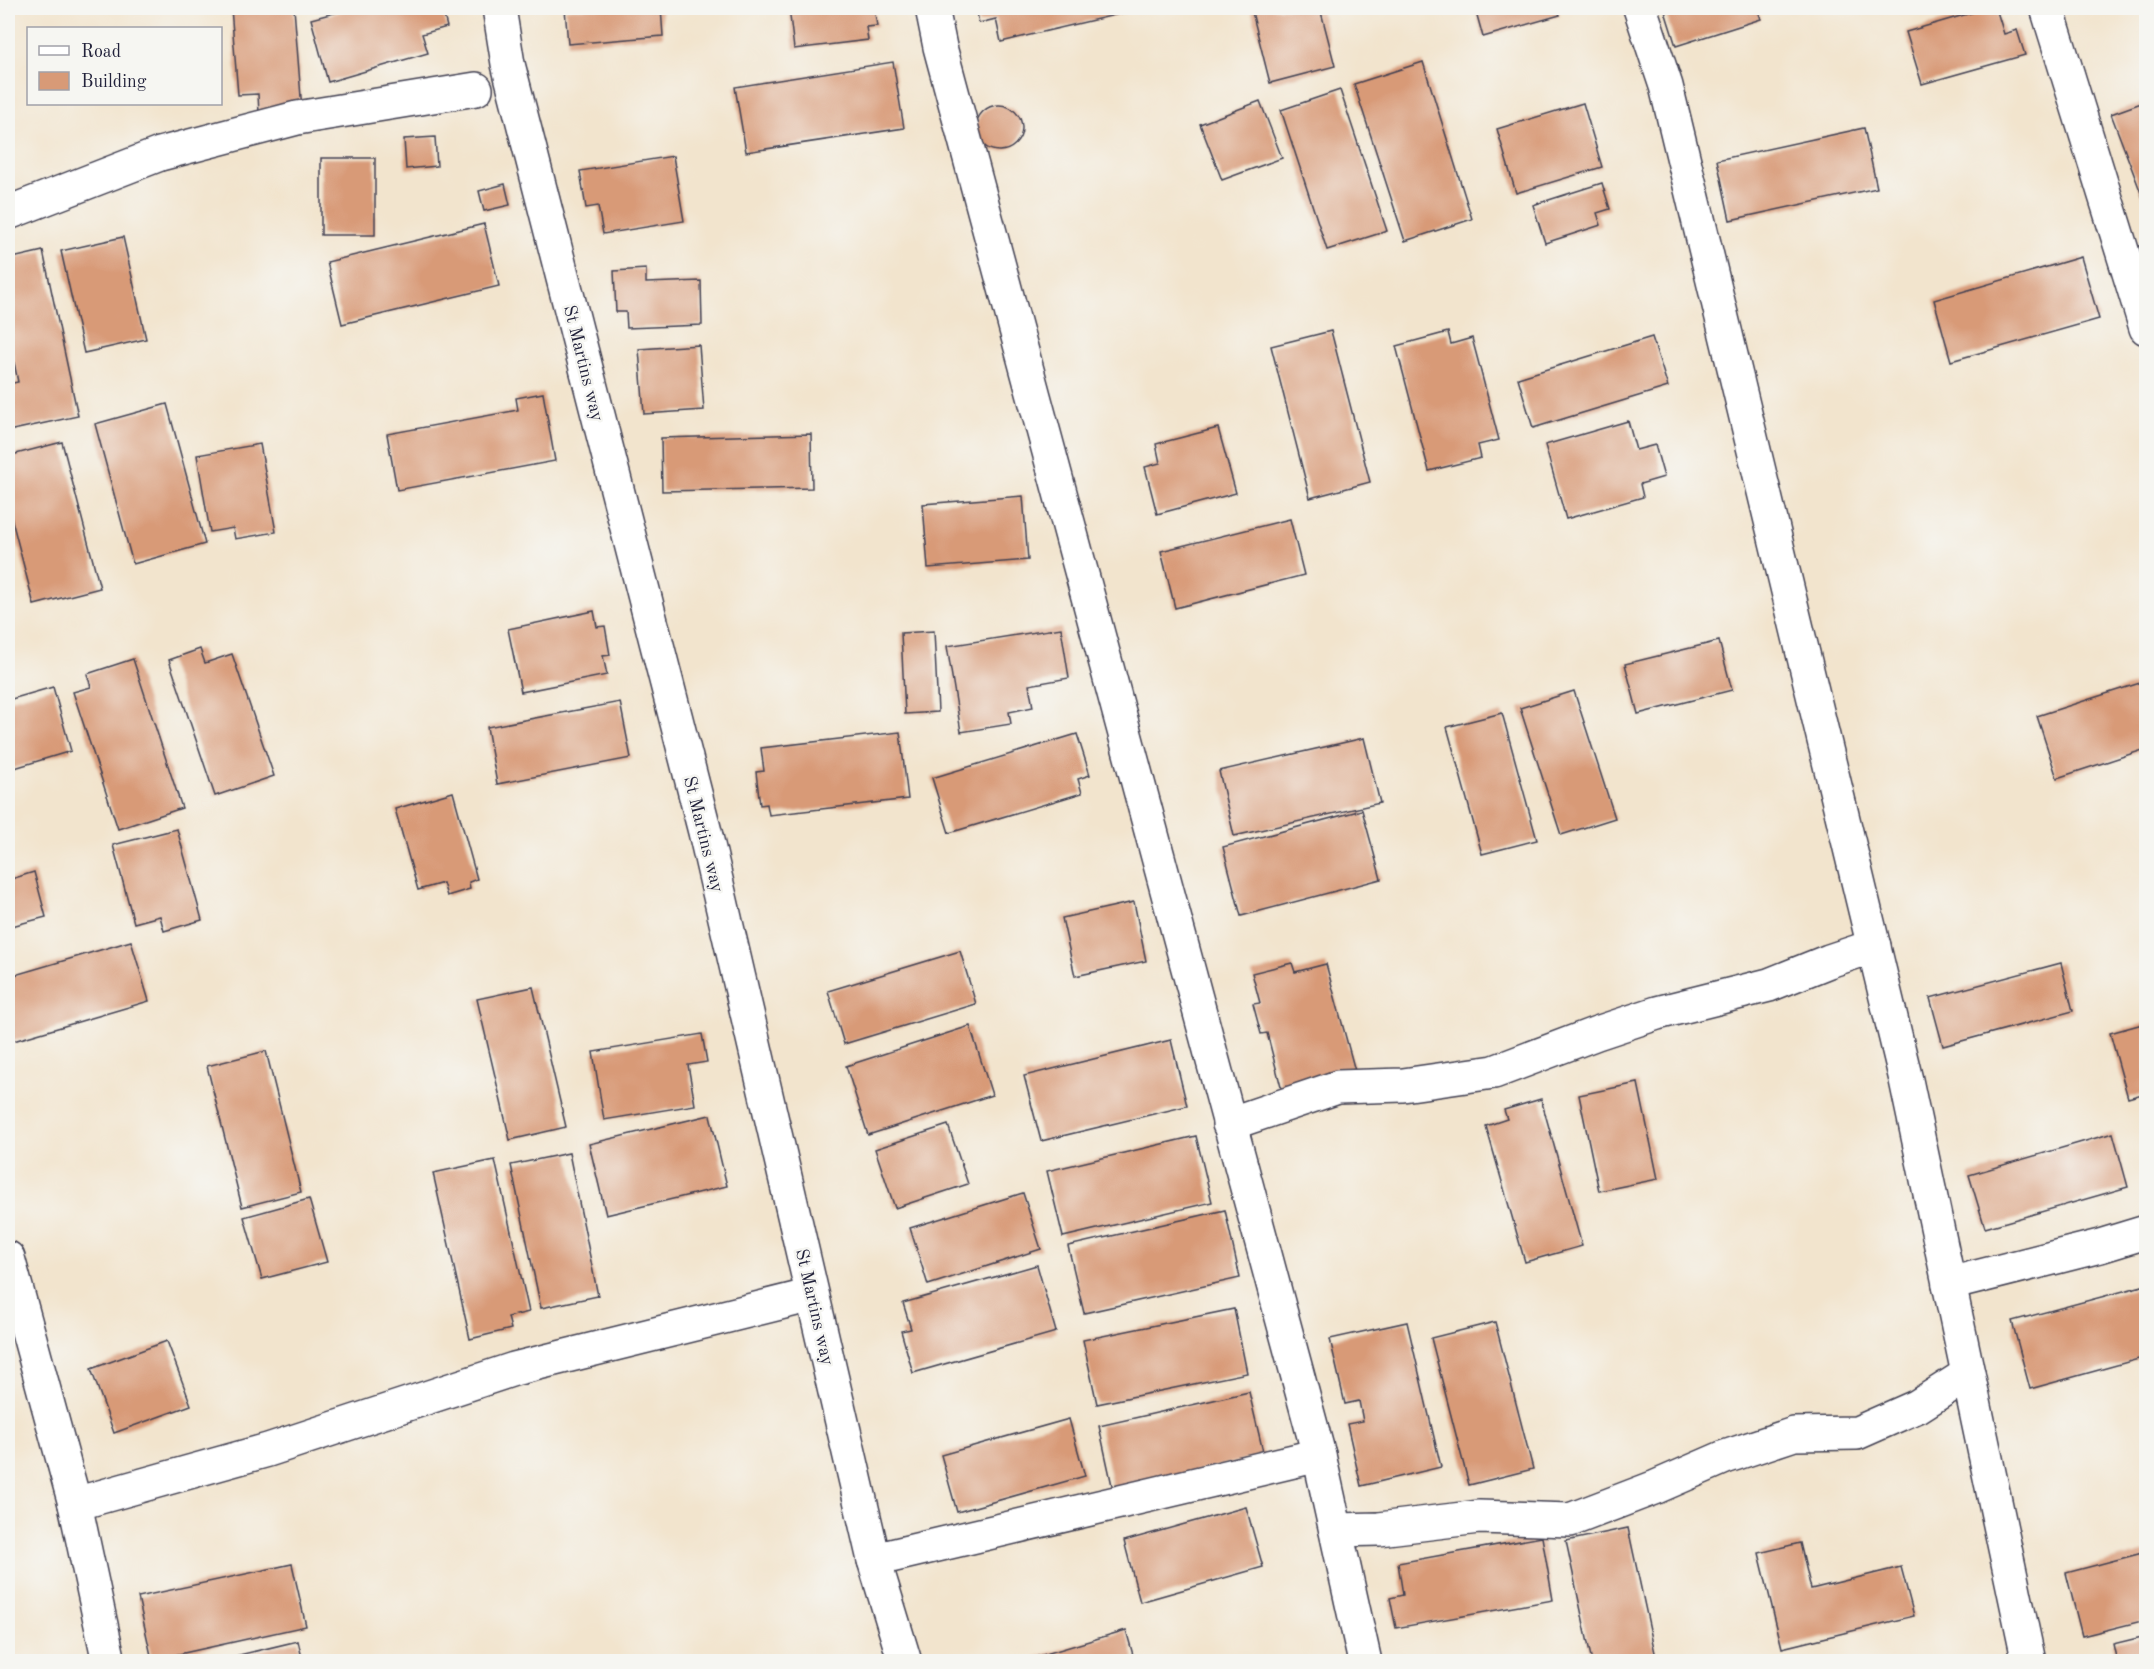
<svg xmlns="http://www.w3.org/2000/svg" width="2154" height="1669" font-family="'Old Standard TT',serif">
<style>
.building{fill:#d89a77}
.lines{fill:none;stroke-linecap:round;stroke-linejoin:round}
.minor-casing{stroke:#413f51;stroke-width:36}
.minor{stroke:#fff;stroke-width:33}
.labels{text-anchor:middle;stroke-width:5;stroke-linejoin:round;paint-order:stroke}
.street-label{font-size:18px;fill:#22223b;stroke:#f6f6f2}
</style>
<rect width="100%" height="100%" fill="#f6f6f2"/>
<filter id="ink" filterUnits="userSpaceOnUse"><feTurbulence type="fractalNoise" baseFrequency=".0167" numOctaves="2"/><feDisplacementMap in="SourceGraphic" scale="12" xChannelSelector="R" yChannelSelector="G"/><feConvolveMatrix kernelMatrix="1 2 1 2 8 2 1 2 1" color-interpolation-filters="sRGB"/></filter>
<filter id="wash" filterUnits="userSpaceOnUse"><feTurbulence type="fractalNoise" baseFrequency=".008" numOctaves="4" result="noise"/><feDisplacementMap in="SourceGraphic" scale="24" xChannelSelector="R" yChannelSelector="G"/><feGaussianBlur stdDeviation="1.35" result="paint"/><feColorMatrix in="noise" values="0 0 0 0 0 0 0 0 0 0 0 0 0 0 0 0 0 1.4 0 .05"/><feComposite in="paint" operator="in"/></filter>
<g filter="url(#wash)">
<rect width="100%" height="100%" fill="#f2e4cd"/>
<g id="blocks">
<!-- building -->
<g class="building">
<polygon points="231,8 294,8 302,110 259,113 258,94 238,95"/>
<polygon points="353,8 442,8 447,27 422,34 428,53 328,82 311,19"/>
<polygon points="573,8 661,8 663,36 568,44 565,9"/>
<polygon points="789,8 874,8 877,26 866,27 868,40 794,49"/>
<polygon points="976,8 1135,8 1136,10 1001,42 996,19 979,23"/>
<polygon points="1251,8 1320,8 1335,66 1270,83"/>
<polygon points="1475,8 1557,8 1560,15 1483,37"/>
<polygon points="1664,8 1757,8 1761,19 1676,46"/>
<polygon points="1988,8 1996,8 2004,34 2017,30 2025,55 1922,84 1906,32"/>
<polygon points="893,62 904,128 746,152 735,87"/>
<polygon points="1423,62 1472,219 1405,241 1354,84"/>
<polygon points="1340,90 1387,231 1327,250 1281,110"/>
<polygon points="1260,101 1282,158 1222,180 1200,124"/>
<polygon points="2144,102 2146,109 2146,206 2111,114"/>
<polygon points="1583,103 1602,167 1516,193 1497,129"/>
<circle cx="999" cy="128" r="23"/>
<polygon points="1864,128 1877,188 1730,220 1717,160"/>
<polygon points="435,137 437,166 406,169 404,139"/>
<polygon points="673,156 684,221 603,234 598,206 586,208 580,171"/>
<rect x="321" y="158" width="54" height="77"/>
<polygon points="1602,183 1610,209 1597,213 1601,225 1545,243 1533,205"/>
<polygon points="505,184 510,205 484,211 479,191"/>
<polygon points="484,224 499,286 342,324 327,262"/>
<polygon points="123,237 146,339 84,353 61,251"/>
<polygon points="43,251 78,416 8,431 8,384 18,382 8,333 8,259"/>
<polygon points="2081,257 2099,319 1951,361 1934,300"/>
<polygon points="646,269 646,283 701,281 702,325 627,328 626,312 616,312 614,271"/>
<polygon points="1331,331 1370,482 1310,498 1271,346"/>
<polygon points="1448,332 1451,344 1472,338 1499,440 1478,445 1481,458 1429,471 1396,346"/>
<polygon points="1652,337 1668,387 1533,428 1518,378"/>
<polygon points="699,345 704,410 644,414 639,349"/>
<polygon points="543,393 555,461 397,490 387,434 518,410 516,398"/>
<polygon points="167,404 205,544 133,564 95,424"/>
<polygon points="1628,421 1636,450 1655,445 1664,477 1640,484 1643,497 1566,519 1545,445"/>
<polygon points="1218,428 1236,493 1157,514 1145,467 1160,463 1156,444"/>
<polygon points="811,434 812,488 662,491 661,438"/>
<polygon points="62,442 100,588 34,605 8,505 8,456"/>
<polygon points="260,444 276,532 235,539 233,528 210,532 197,455"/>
<polygon points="1023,496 1028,560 928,568 923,504"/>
<polygon points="1290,519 1304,575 1175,608 1161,551"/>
<polygon points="594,611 597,627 605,626 610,655 603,656 607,675 521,692 508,629"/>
<polygon points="1061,628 1069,678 1029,685 1033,707 1009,712 1011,724 961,732 947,646"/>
<polygon points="934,631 938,712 905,714 901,633"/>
<polygon points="1719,641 1732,690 1638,714 1625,664"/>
<polygon points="200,649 205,663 232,654 274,776 215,796 169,660"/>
<polygon points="133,659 182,808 118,829 73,692 91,687 87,674"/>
<polygon points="2146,681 2146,749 2057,778 2037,716"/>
<polygon points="53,687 71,751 8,770 8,700"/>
<polygon points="1574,691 1615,818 1561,835 1520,708"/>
<polygon points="620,702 631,758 497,784 487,727"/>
<polygon points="1502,713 1537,840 1482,854 1447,727"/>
<polygon points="900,732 908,799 769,815 767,804 760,805 756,772 764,771 761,748"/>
<polygon points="1077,734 1090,775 1078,779 1082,793 949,833 932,778"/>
<polygon points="1364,738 1380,803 1234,836 1219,771"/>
<polygon points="453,792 477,879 469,882 470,889 447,896 443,883 418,890 395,809"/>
<polygon points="1362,810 1381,879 1241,916 1223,847"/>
<polygon points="177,829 202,920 164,931 160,916 134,923 113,845"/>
<polygon points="34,872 46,917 8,927 8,880"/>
<polygon points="1134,902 1146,961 1075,976 1062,918"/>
<polygon points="131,941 149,1001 10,1042 8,1035 8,977"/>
<polygon points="960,951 976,1004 844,1044 828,991"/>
<polygon points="1292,963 1295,972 1326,964 1355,1071 1282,1091 1267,1033 1261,1034 1253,1004 1260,1003 1252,973"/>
<polygon points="2061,963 2073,1011 1943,1046 1930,998"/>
<polygon points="533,987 566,1127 510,1140 477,999"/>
<polygon points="2146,1023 2146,1093 2128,1098 2110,1033"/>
<polygon points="970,1026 992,1095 868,1135 846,1066"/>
<polygon points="702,1034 707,1062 688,1065 695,1105 604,1120 593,1052"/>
<polygon points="1171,1040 1187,1106 1041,1141 1024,1076"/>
<polygon points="266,1051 301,1192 242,1207 207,1066"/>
<polygon points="1638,1083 1658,1179 1599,1191 1579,1095"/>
<polygon points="1541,1099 1582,1246 1525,1262 1486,1126 1507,1119 1504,1110"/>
<polygon points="710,1115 727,1186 606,1215 589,1144"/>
<polygon points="948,1125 968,1184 895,1208 875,1149"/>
<polygon points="2113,1133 2128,1187 1985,1228 1969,1175"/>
<polygon points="1196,1136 1212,1202 1063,1237 1047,1171"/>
<polygon points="569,1153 598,1296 541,1308 511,1165"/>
<polygon points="495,1160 529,1312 508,1317 511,1329 470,1339 433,1173"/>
<polygon points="1023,1193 1041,1249 928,1285 910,1228"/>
<polygon points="309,1199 327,1262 262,1279 244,1217"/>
<polygon points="1225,1210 1240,1278 1084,1313 1068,1246"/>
<polygon points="1037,1265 1056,1332 913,1373 901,1331 911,1329 903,1303"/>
<polygon points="2146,1285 2146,1357 2030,1389 2012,1321"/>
<polygon points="1234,1309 1247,1373 1097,1404 1083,1340"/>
<polygon points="1407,1322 1441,1467 1361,1486 1347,1424 1363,1421 1359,1401 1345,1404 1330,1339"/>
<polygon points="1495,1322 1533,1469 1469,1485 1431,1338"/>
<polygon points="167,1341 191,1405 114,1433 91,1369"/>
<polygon points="1249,1392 1264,1456 1113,1490 1099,1426"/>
<polygon points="1069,1419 1085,1476 957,1512 941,1455"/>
<polygon points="1246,1507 1263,1567 1140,1602 1124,1541"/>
<polygon points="1628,1528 1657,1662 1592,1662 1566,1541"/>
<polygon points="1542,1537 1553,1600 1396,1628 1390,1598 1403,1595 1398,1563"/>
<polygon points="1800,1543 1811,1589 1901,1567 1914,1616 1782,1648 1759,1553"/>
<polygon points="2146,1552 2146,1620 2082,1636 2066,1573"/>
<polygon points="292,1564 306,1626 152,1660 138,1597"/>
<polygon points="1126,1630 1135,1662 1023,1662 1022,1661"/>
<polygon points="2146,1636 2146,1662 2117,1662 2113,1644"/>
<polygon points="298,1641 303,1662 236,1662 235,1656"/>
</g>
</g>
</g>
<g filter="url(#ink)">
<use href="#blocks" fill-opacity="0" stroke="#413f51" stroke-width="1.5"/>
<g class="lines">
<!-- minor casing -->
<g class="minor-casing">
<g id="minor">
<polyline points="499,8 508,64 705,832 874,1560 905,1662"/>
<polyline points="932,8 940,47 1319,1455 1365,1662"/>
<polyline points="1640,8 1666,86 1906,1080 2029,1662"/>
<polyline points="2047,8 2146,328"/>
<polyline points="8,213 160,154 297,118 476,89"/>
<polyline points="1229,1124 1338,1087 1403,1085 1494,1072 1597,1033 1657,1013 1769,985 1829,961 1874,946"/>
<polyline points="8,1258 75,1504 109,1662"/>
<polyline points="1949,1284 2100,1246 2146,1232"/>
<polyline points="75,1504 268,1450 514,1369 812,1295"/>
<polyline points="1336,1530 1379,1529 1479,1517 1570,1520 1656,1487 1725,1457 1794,1434 1857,1433 1918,1406 1968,1374"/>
<polyline points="874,1560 1319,1455"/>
</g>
</g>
<!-- minor -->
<use href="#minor" class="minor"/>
</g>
</g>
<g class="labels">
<!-- street labels -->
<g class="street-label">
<text transform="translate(584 363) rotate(76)" y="6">St Martins way</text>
<text transform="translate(704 834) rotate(76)" y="6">St Martins way</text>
<text transform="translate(815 1307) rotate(77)" y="6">St Martins way</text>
</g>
</g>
<!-- margin -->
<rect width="2154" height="1669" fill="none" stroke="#f6f6f2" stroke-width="30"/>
<!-- legend -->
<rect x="27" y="27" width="195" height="78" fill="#f6f6f2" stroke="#a1a1a9" stroke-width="1.5"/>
<rect x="39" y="46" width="30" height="9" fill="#ffffff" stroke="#a1a1a9" stroke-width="1.5"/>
<text x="81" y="57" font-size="18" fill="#22223b">Road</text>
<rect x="39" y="72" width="30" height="18" fill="#d89a77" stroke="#a1a1a9" stroke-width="1.5"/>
<text x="81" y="87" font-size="18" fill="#22223b">Building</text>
</svg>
